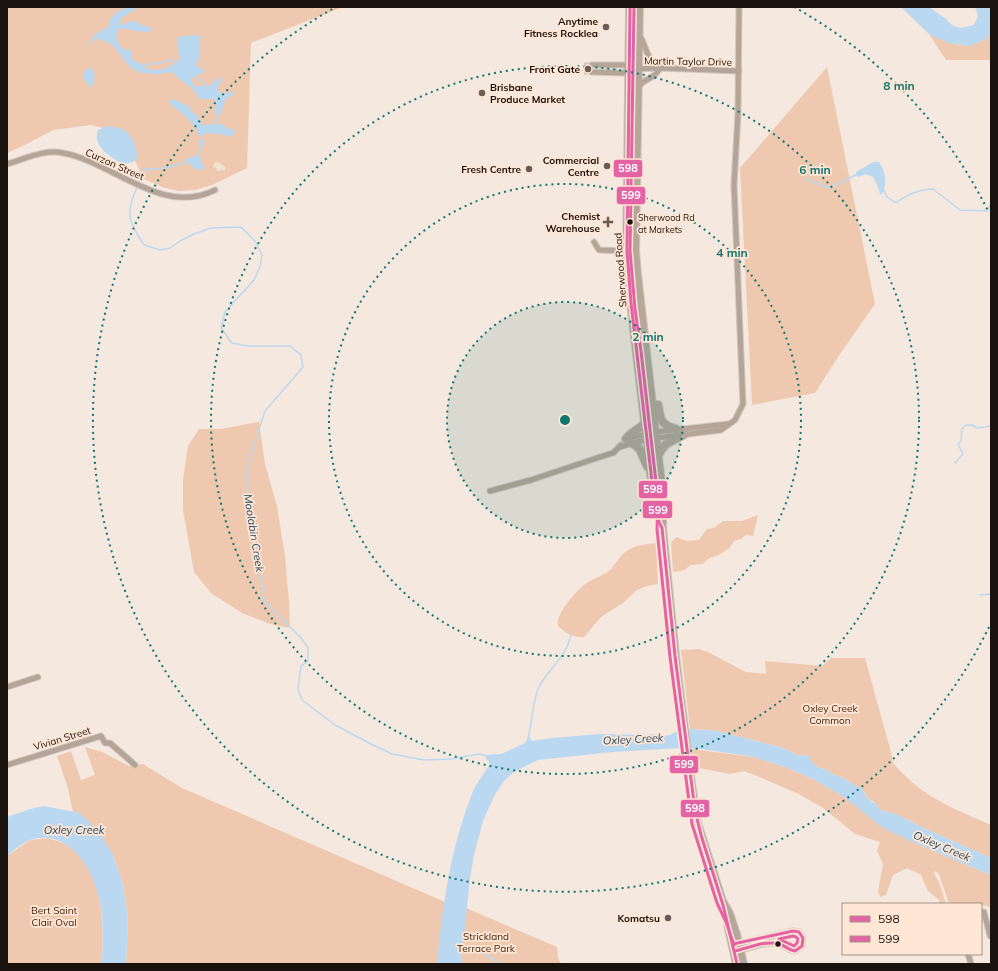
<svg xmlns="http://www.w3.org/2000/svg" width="998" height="971" font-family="Mulish,sans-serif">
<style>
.green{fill:#efc9af}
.sand{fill:#f0e5cc}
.water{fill:#bad9f1}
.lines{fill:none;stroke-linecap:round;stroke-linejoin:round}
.stream{stroke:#bad9f1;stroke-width:1.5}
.street-tunnel{stroke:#d4c8c0;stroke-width:5;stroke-dasharray:5 2.5;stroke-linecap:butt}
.street-casing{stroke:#d0c7bf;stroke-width:7}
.primary-casing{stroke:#d0c7bf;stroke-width:10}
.street{stroke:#b4a598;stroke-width:5}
.primary{stroke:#b6a79a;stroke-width:8}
.bus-1-casing{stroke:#ffe6d5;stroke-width:6}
.bus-2-casing{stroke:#ffe6d5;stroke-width:6}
.bus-1{stroke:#e463a4;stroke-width:3}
.bus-2{stroke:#e463a4;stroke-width:3}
.ring{fill:none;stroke:#0f766e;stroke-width:2;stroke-dasharray:2 4}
.poi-dot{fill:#675d56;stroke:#ffe6d5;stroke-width:1.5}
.bus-dot{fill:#1a120d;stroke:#ffe6d5;stroke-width:1.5}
.labels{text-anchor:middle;stroke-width:3.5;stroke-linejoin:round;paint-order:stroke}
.bus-label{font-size:9px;fill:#1a120d;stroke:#ffe6d5;text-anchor:start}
.poi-label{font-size:10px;font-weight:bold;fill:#1a120d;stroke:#ffe6d5;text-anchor:end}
.street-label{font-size:10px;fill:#1a120d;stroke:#ffe6d5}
.park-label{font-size:10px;fill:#402006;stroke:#ffe6d5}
.water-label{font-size:11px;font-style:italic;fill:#224761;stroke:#ffe6d5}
.centre{fill:#0f766e;stroke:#ffe6d5;stroke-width:2}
.ring-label{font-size:12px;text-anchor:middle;font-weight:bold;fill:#0f766e;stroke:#ffe6d5;stroke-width:3.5;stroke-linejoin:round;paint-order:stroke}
.line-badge{stroke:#ffe6d5;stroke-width:1.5}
.badge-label{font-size:11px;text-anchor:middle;font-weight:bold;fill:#fff}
</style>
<rect width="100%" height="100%" fill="#f5e8df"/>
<!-- green -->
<g class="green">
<polygon points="7,7 343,7 251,43 247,168 212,185 195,190 178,191 162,187 144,179 130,151 115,131 91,125 53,130 27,144 7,153"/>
<path d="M929,34c22,10 42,19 62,0v26h-45z"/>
<polygon points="827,67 875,304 840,354 815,393 752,405 740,168"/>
<polygon points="259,422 265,464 277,506 285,556 289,602 290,628 270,624 242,613 211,593 194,572 183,510 183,480 188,446 199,429 221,429"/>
<path d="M758,515l-5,21 -7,-1 -5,4 -7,2 -5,8c-4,1 -5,3 -9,5 -7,5 -8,0 -17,10l-13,1 -5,5 -12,2 -2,-30 6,-5 9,4 13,-1 8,-11 7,-1 9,-7h19z"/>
<path d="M656,543l2,41 -11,2 -10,4 -14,13 -22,14 -17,20c-7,1 -14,-2 -20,-6 -2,-2 -6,-4 -6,-6 -3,-10 19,-35 26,-40 7,-5 15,-8 22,-12 8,-4 12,-17 21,-22 9,-6 19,-7 29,-8z"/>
<path d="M699,649l9,3 38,20 20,2 -1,-13 57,5 9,-8h34l27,98 1,7c6,7 13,14 20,20 22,19 51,30 78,42v33l-74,-33c-12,-7 -24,-13 -37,-15l-6,-8 -7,-4 -4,-8 -22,-13 -7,-2 -9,-6 -8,-2 -13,-12 -5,1 -16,-8 -65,-17 -28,-2 -9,-79z"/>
<polygon points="85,747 102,752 129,766 143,764 182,788 445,902 437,964 126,964 128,920 123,885 113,855 80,813 73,812 67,785 57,756 71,751 81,780 95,775"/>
<path d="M692,749l62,8 31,10 30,13 29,17 57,39 30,14 60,25v32l-10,-2v-1h-32l-10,-30 -4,-3 -1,2 6,12 6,19h-6l-1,-4 -11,-9 -7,-16 -14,-7 -14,7 -7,20 -6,2 -2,-6 5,-27 -6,-13 3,-9 -25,-8 -32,-26 -24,-14 -42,-18 -13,-5 -14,3 -31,-6c-6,-4 -6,-12 -7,-19z"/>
<path d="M48,838c9,3 20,6 27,13 29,28 29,76 27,113h-95v-108l23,-16z"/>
<polygon points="466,908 557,947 558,958 561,964 461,964"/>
</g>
<!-- sand -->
<polygon class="sand" points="218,162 225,167 225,170 217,171 216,167 213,168 214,163"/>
<!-- water -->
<g class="water">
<path d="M129,7h10l-18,11 -1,7 13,-4 5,1 1,2 13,4 -1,3 -8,1 -23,-4c-7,8 -3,15 4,22l4,-1 3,2v7c6,6 11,4 16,11 14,3 23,-1 33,-10l-1,-1 -2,-21 21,-2 3,2 -2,5 1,14 -4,9 9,6 -13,7v3l3,5h14l12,-9 1,3 -5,9c3,7 10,4 16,2l1,3 -8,5 -6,16 -5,-1 1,-7 -1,-7 -3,-1h-12l-2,-1 -3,-7 -18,-14 -4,-5c-12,2 -30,4 -40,-3 -12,-9 -15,-24 -29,-28 -4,-1 -5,-3 -9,-2l-7,7v-1l6,-10 15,-9v-6l8,-8z"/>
<polygon points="901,7 929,7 946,19 953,26 961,28 974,25 978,16 975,7 991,7 991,34 986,39 970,46 948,43 929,34"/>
<path d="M89,68l3,1c4,4 3,14 -1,18h-1c-6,-7 -11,-13 -1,-19z"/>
<path d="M174,99l16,8 1,5 5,2 7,11 20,-1 5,6 2,-2 5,2 -1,4 -5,3 -8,-3 -15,-1 -2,1v3l-5,-1c-3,-13 -19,-24 -29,-32l-1,-3z"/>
<path d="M107,126c4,1 9,1 13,2 12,5 17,18 18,30l-5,4 -10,2c-13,-7 -31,-18 -25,-34z"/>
<path d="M200,139h4l-1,6 -4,10 5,12 -2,3c-7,1 -10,-5 -16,-9v-2l12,-4 2,-12z"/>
<path d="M873,162h6c6,8 9,23 3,32h-2l-3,-10 -4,-7 -8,-3 -7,3 -1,-1 -1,-4z"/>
<path d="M690,729l28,2 65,17 16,8 5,-1 5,1 2,5 6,6 8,2 9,6 7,2 22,13 4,8 10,7 3,5c14,2 25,8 37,15l74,33v17l-60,-25 -42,-19 -10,-6 -35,-28 -29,-17 -30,-13 -31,-10 -53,-8 -22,-1 -67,4 -74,8 -24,12 -10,9 -10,15 -11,25 -9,34 -4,24 -9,85h-24c5,-56 13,-112 33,-165 4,-13 13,-24 20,-35l-6,-9 17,-1 24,-11 4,-7 3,5 20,-3 48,-4 44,1 13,-1 6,2 7,-1 9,-5z"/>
<path d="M44,806l36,7 19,19 14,23 10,30 5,35 -2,44h-24c1,-22 2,-48 -4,-70 -8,-30 -32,-66 -68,-54 -8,3 -16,10 -23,16v-39l23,-8z"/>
</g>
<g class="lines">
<!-- stream -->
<g class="stream">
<polyline points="143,65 159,63 173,60 178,63"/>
<polyline points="195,76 208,86"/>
<polyline points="210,126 216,123 218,113"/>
<path d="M189,162c-14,4 -29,8 -44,7 -5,14 -17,32 -15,48 2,10 8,19 14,28l16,5 10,-2 10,-7 14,-7 17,-6 30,-1 14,14 7,14 -2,12 -6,13 -29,32 -4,16 11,15 15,3h43l11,9 2,12 -38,44 -19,57 2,38 17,96 36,36 7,10v13l-7,5 -3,24 4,10 33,25 38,20 19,9 32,6 27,-1 28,-5 5,1"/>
<polyline points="804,178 829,188 858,174"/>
<path d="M883,189l4,8 9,6c12,-9 22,-13 37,-14l27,21 27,1 4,-7"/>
<polyline points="955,463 963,454 958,444 961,441 962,429 966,425 972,425 977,428 991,426"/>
<polyline points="980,595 991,594"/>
<path d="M528,738c4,-15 5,-39 11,-51 6,-13 18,-22 25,-35 4,-5 5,-11 7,-17"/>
<path d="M462,947c14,2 27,8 38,17"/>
</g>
<!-- street-tunnel -->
<g class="street-tunnel">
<polyline points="584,65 592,65"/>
<polyline points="584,72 592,72"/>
</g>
<!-- street casing -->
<g class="street-casing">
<g id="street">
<path d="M639,34c9,15 5,22 21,34"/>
<polyline points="592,65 624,65 630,69"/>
<polyline points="592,72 624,73 630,69 660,68 739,71"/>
<path d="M639,86c7,-9 15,-6 21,-18"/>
<path d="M7,164c18,-5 37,-15 56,-11 50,9 99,64 152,37"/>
<polyline points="594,242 599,250 628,251"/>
<polyline points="629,438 656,432 728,424"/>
<polyline points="620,447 636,442 656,438 721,430 735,420 743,404 734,185 738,114 739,7"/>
<polyline points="490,491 531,480 606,455 613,453 621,445"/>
<polyline points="7,687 38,677"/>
<polyline points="7,765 101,736 105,743 110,743 135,765"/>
<polyline points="984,912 990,936"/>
<path d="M737,944l56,-13 6,1 4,6 -1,8 -7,5c-6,0 -10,-6 -17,-7 -13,-3 -27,4 -40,7"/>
<polyline points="968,954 971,964"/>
</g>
</g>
<!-- primary casing -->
<g class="primary-casing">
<g id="primary">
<polyline points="630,7 627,251 631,303 653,490 660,522"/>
<polyline points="639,7 635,251 637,274 658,457 663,500 662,528 675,656 691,784 697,823 722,901 729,913 736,934 743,964"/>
<path d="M658,405c2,15 3,20 18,24"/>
<path d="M626,439c5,-7 14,-10 20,-17"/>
<path d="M631,443c12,4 11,15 17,24"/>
<path d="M658,456c5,-14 15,-15 27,-22"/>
<polyline points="728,925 737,964"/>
</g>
</g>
<!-- street -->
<use href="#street" class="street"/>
<!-- primary -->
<use href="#primary" class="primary"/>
<!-- bus-1 casing -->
<g class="bus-1-casing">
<g id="bus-1">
<polyline points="630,7 627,251 631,303 653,490 659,522 662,528 675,656 695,810 701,835 723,905 737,964"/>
<path d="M733,944l60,-13 6,1 4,6 -1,8 -7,5c-6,-1 -10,-5 -15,-7 -15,-4 -31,4 -45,7"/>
</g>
</g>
<!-- bus-2 casing -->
<g class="bus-2-casing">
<g id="bus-2">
<polyline points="634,7 630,251 635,309 641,351 658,500 657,529 670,657 692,824 717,903 726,922 734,945"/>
<polygon points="793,936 796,937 798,939 797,943 794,946 779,939"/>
</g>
</g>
<!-- bus-1 -->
<use href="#bus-1" class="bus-1"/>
<!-- bus-2 -->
<use href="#bus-2" class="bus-2"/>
</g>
<!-- distance rings -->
<circle cx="565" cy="420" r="118" fill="#0f766e" fill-opacity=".12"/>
<g class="ring">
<circle cx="565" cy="420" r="118"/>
<circle cx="565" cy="420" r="236"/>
<circle cx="565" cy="420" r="354"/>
<path d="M989 627A472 472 0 1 1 336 7M794 7A472 472 0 0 1 989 213"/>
</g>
<!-- markers -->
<g class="poi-dot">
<circle cx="606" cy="27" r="4"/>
<circle cx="588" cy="69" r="4"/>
<circle cx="482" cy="93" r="4"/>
<circle cx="607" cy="166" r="4"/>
<circle cx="529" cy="169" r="4"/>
<path d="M606 216h4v4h4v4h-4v4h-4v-4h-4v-4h4z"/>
<circle cx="668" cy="918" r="4"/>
</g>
<g class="bus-dot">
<circle cx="630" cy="222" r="3.5"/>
<circle cx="778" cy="944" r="3.5"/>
</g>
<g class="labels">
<!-- bus labels -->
<g class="bus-label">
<text x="638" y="221">Sherwood Rd<tspan x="638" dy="12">at Markets</tspan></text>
</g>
<!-- poi labels -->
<g class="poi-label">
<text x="598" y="25">Anytime<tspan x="598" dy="12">Fitness Rocklea</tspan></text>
<text x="580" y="73">Front Gate</text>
<text x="490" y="91" text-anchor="start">Brisbane<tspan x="490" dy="12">Produce Market</tspan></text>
<text x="599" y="164">Commercial<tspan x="599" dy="12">Centre</tspan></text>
<text x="521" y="173">Fresh Centre</text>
<text x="600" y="220">Chemist<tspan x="600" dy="12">Warehouse</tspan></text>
<text x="660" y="922">Komatsu</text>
</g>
<!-- street labels -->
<g class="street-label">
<text transform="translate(688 61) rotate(1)" y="4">Martin Taylor Drive</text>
<text transform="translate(115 164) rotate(24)" y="4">Curzon Street</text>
<text transform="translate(620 270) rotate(-94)" y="4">Sherwood Road</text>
<text transform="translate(62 738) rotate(-17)" y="4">Vivian Street</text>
</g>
<!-- park labels -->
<g class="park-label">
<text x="830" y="712">Oxley Creek<tspan x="830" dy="12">Common</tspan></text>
<text x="54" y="914">Bert Saint<tspan x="54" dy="12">Clair Oval</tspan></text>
<text x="486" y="940">Strickland<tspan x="486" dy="12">Terrace Park</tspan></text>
</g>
<!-- water labels -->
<g class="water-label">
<text transform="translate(254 533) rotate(81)" y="4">Moolabin Creek</text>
<text transform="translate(633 739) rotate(-3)" y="4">Oxley Creek</text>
<text x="74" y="834">Oxley Creek</text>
<text transform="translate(942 846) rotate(23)" y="4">Oxley Creek</text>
</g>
</g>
<circle cx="565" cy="420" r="6" class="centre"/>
<g class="ring-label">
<text x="899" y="90">8 min</text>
<text x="815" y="174">6 min</text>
<text x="732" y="257">4 min</text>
<text x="648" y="341">2 min</text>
</g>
<g class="line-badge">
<rect x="613" y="159" width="30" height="19" rx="4" fill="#e463a4"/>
<rect x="616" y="186" width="30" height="19" rx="4" fill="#e463a4"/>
<rect x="638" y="480" width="30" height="19" rx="4" fill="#e463a4"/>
<rect x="642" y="500" width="31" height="19" rx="4" fill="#e463a4"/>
<rect x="669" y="755" width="30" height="19" rx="4" fill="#e463a4"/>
<rect x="680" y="799" width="30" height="19" rx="4" fill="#e463a4"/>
</g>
<g class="badge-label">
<text x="628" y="172">598</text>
<text x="631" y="199">599</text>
<text x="653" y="493">598</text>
<text x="658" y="514">599</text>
<text x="684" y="768">599</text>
<text x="695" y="812">598</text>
</g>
<!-- border -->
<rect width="998" height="971" fill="none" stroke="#1a120d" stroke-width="16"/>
<!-- legend -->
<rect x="842" y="903" width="140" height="52" fill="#ffe6d5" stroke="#a39185"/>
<rect x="850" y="916" width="20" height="6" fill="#e463a4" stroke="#a39185"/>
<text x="878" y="923" font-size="12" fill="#1a120d">598</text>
<rect x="850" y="936" width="20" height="6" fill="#e463a4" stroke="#a39185"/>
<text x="878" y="943" font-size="12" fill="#1a120d">599</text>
</svg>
